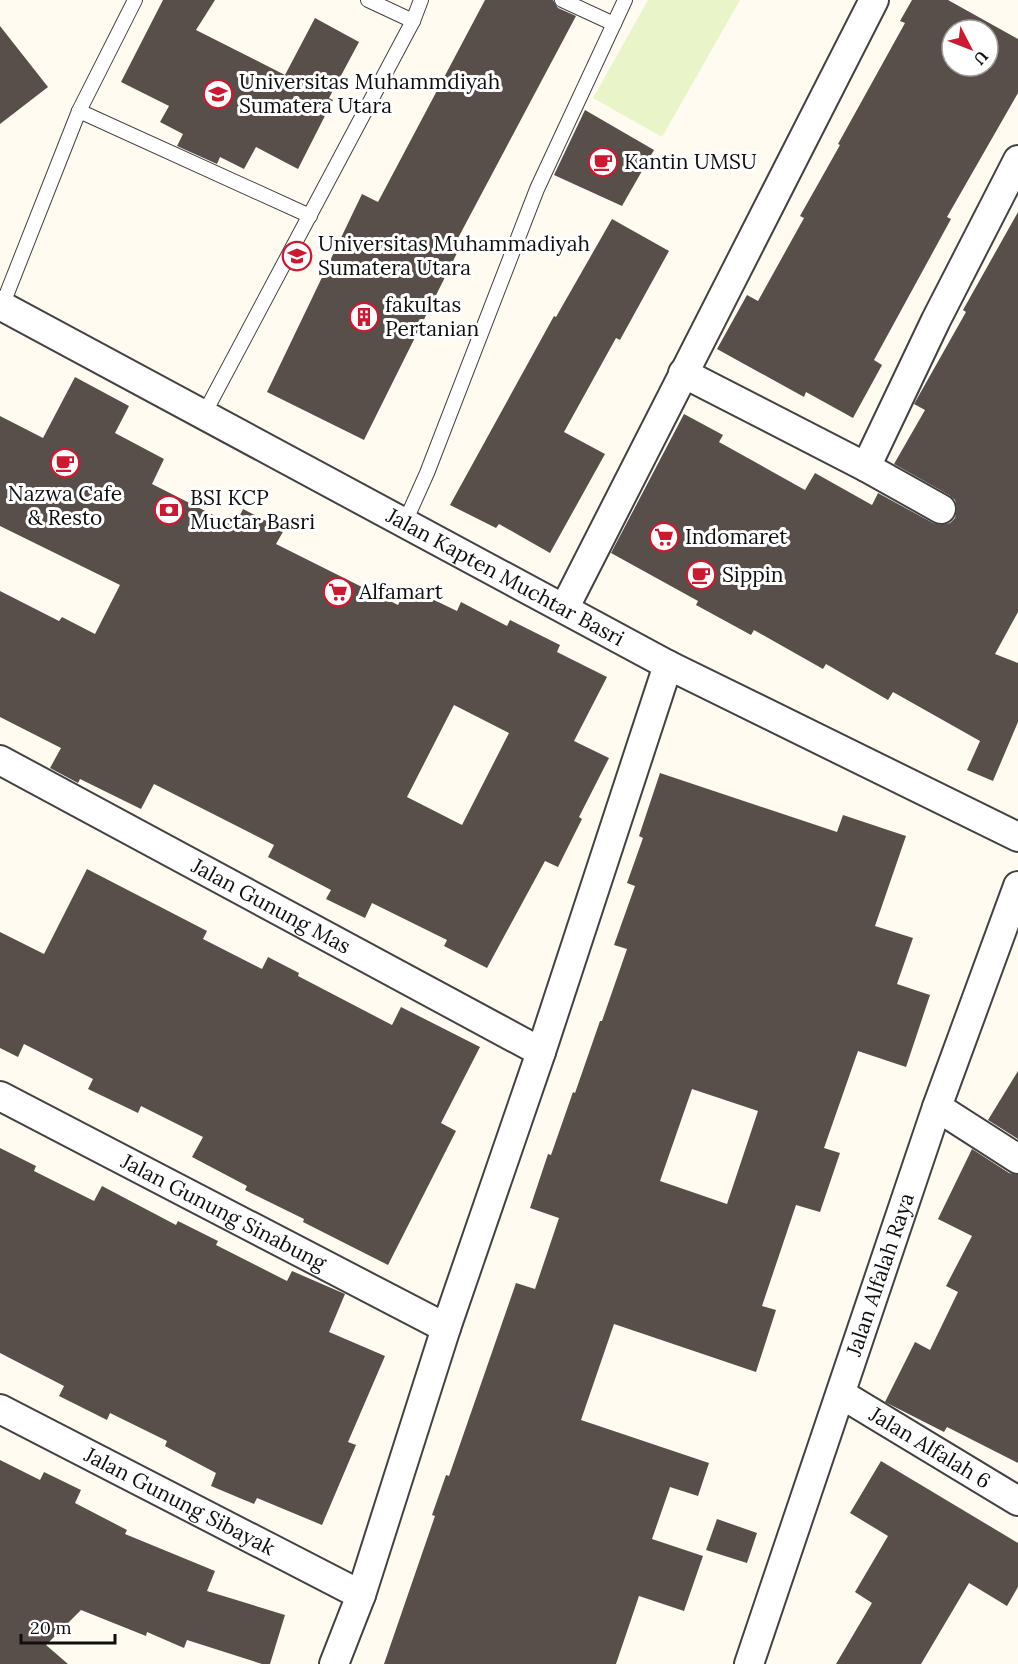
<svg xmlns="http://www.w3.org/2000/svg" width="1018" height="1664" font-family="Lora,serif">
<style>
.pitch{fill:#e9f4c9}
.building{fill:#594f4a;fill-rule:evenodd}
.lines{fill:none;stroke-linecap:round;stroke-linejoin:round}
.service-casing{stroke:#424242;stroke-width:16}
.minor-casing{stroke:#424242;stroke-width:32}
.service{stroke:#fff;stroke-width:14}
.minor{stroke:#fff;stroke-width:28}
.labels{text-anchor:middle;stroke-width:6;stroke-linejoin:round;paint-order:stroke}
.poi-label{font-size:21px;fill:#0f0f0f;stroke:#fff;text-anchor:start}
.street-label{font-size:21px;fill:#0f0f0f;stroke:#fff}
</style>
<rect width="100%" height="100%" fill="#fffbf1"/>
<!-- pitch -->
<polygon class="pitch" points="648,0 740,0 662,137 593,98"/>
<!-- building -->
<g class="building">
<polygon points="163,0 215,0 196,30 285,75 315,18 359,42 329,98 333,100 298,169 256,147 244,169 220,157 217,164 177,146 183,134 160,122 169,106 121,82"/>
<polygon points="485,0 553,0 558,8 576,16 457,240 462,243 364,440 267,392 362,194 378,202"/>
<path d="M912,0h36l70,39v54l-71,124 4,2 -77,141 8,5 -29,53 -47,-26 -2,5 -87,-48 30,-54 11,6 46,-83 -4,-2 40,-71 -2,-1 67,-121 -5,-2zM952,30h36v36h-36z"/>
<polygon points="0,26 48,87 0,124"/>
<polygon points="585,110 654,150 622,206 554,175"/>
<polygon points="1018,212 1018,612 995,654 1018,663 1018,722 993,781 967,770 980,741 893,692 888,700 826,664 823,669 754,630 751,635 696,605 698,601 611,553 684,414 723,435 719,442 805,490 815,473 872,505 878,493 933,523 942,525 950,523 955,518 957,509 955,500 949,495 894,464 925,410 914,404 966,312 963,310"/>
<polygon points="612,219 669,251 620,340 616,338 564,432 605,454 550,553 499,524 496,528 450,505 554,316 556,317"/>
<path d="M75,377l54,29 -14,27 49,26 -12,25 83,42 8,-17 41,21 -8,14 122,61 9,-18 50,24 4,-9 46,24 3,-6 50,25 -3,7 50,25 -33,64 35,17 -30,59 3,2 -24,48 -13,-6 -58,107 -43,-22 3,-6 -75,-37 -7,15 -39,-19 5,-9 -63,-33 6,-12 -120,-61 -13,25 -61,-30 -2,4 -28,-15 11,-20 -61,-31v-126l59,30 3,-4 33,17 25,-49 -120,-59v-110l43,22zM454,705l55,28 -47,92 -55,-28z"/>
<path d="M660,773l177,59 6,-17 63,21 -31,90 38,12 -16,46 33,11 -24,72 -48,-16 -34,97 16,5 -20,59 -24,-7 -34,101 14,4 -20,62 -142,-48 -33,96 128,43 -11,33 -28,-9 -18,52 51,17 -19,55 -45,-15 -23,68h-232l51,-148 -3,-1 14,-40 3,1 67,-193 19,6 24,-71 -29,-10 18,-54 3,1 22,-63 2,1 25,-72h2l25,-72 -13,-4 21,-59 -8,-3 16,-45 -4,-2zM692,1089l66,22 -31,93 -67,-23z"/>
<polygon points="87,869 207,931 203,939 262,969 268,957 299,973 298,976 392,1025 401,1007 480,1047 441,1123 456,1131 388,1265 303,1222 304,1219 245,1190 247,1186 192,1157 203,1137 141,1106 138,1113 88,1089 93,1079 24,1044 18,1057 0,1048 0,932 44,954"/>
<polygon points="1018,1071 1018,1139 988,1120"/>
<polygon points="0,1148 36,1166 34,1171 94,1201 102,1186 176,1225 178,1221 218,1241 216,1245 287,1281 292,1271 345,1294 329,1332 385,1356 348,1442 356,1445 322,1525 257,1498 254,1504 211,1486 216,1473 165,1446 167,1441 110,1413 107,1420 59,1396 64,1386 0,1353"/>
<polygon points="972,1149 1009,1173 1018,1175 1018,1463 947,1427 944,1432 885,1402 915,1342 930,1350 958,1292 946,1286 972,1236 938,1219"/>
<polygon points="0,1460 40,1480 44,1472 81,1490 75,1503 127,1530 125,1534 215,1571 207,1591 285,1615 270,1664 262,1664 187,1640 184,1648 147,1632 146,1636 81,1610 46,1645 68,1664 0,1664"/>
<polygon points="881,1461 1018,1543 1018,1587 1007,1606 969,1583 921,1664 836,1664 872,1603 855,1592 888,1536 850,1513"/>
<polygon points="717,1519 757,1533 747,1563 706,1550"/>
</g>
<g class="lines">
<!-- service casing -->
<g class="service-casing">
<g id="service">
<polyline points="368,0 413,21"/>
<polyline points="562,0 614,24"/>
<polyline points="79,111 310,216"/>
<polyline points="2,306 79,111 135,0"/>
<polyline points="204,414 413,21 421,0"/>
<polyline points="405,522 427,473 537,189 625,0"/>
</g>
</g>
<!-- minor casing -->
<g class="minor-casing">
<g id="minor">
<path id="s1" d="M0,305l668,360 350,172"/>
<polyline points="683,373 866,467 941,509"/>
<polyline points="866,467 936,320 1018,160"/>
<polyline points="565,607 874,0"/>
<path id="s2" d="M0,760l541,292"/>
<path id="s3" d="M0,1096l446,232"/>
<polyline points="937,1107 1018,1159"/>
<path id="s4" d="M841,1394l177,107"/>
<path id="s5" d="M0,1409l361,186"/>
<polyline points="334,1664 361,1595 446,1328 541,1052 668,665"/>
<path id="s6" d="M749,1664l188,-557 81,-221"/>
</g>
</g>
<!-- service -->
<use href="#service" class="service"/>
<!-- minor -->
<use href="#minor" class="minor"/>
</g>
<!-- icons -->
<defs>
<g id="university-ring" transform="scale(1.5)"><circle r="9.5" fill="#fff" stroke="#cd1930" stroke-width="1.5"/><path d="M0-5L7-2L0 1L-7-2ZM-4 1L0 2.5L4 1V4Q0 6-4 4Z" fill="#cd1930"/></g>
<g id="cafe-ring" transform="scale(1.5)"><circle r="9.5" fill="#fff" stroke="#cd1930" stroke-width="1.5"/><path d="M-5.5-4.5H6V0H3Q3 3.5 0 3.5H-2.5Q-5.5 3.5-5.5 0ZM3-3.2v2h1.7v-2ZM-6 4.5H4V6H-6Z" fill="#cd1930"/></g>
<g id="building-ring" transform="scale(1.5)"><circle r="9.5" fill="#fff" stroke="#cd1930" stroke-width="1.5"/><path d="M-4-6H4V6H1V3H-1V6H-4ZM-2.5-4.3h1.7v1.8h-1.7ZM.8-4.3h1.7v1.8H.8ZM-2.5-1h1.7V.8h-1.7ZM.8-1h1.7V.8H.8Z" fill="#cd1930"/></g>
<g id="bank-ring" transform="scale(1.5)"><circle r="9.5" fill="#fff" stroke="#cd1930" stroke-width="1.5"/><path d="M-6-4H6V4H-6ZM0-2.3a2.3 2.3 0 1 0 0 4.6a2.3 2.3 0 1 0 0-4.6Z" fill="#cd1930"/></g>
<g id="supermarket-ring" transform="scale(1.5)"><circle r="9.5" fill="#fff" stroke="#cd1930" stroke-width="1.5"/><path d="M-6-5.5h2.5l.6 2H6L4.5 2H-2.5L-4.4-4H-6ZM-1.5 3.2a1.3 1.3 0 1 0 .1 0ZM3 3.2a1.3 1.3 0 1 0 .1 0Z" fill="#cd1930"/></g>
</defs>
<g fill-rule="evenodd">
<use href="#university-ring" x="218" y="94"/>
<use href="#cafe-ring" x="603" y="162"/>
<use href="#university-ring" x="297" y="256"/>
<use href="#building-ring" x="364" y="317"/>
<use href="#cafe-ring" x="65" y="463"/>
<use href="#bank-ring" x="169" y="510"/>
<use href="#supermarket-ring" x="664" y="537"/>
<use href="#cafe-ring" x="701" y="575"/>
<use href="#supermarket-ring" x="338" y="592"/>
</g>
<g class="labels">
<!-- poi labels -->
<g class="poi-label">
<text x="239" y="89">Universitas Muhammdiyah<tspan x="239" dy="24">Sumatera Utara</tspan></text>
<text x="624" y="169">Kantin UMSU</text>
<text x="318" y="251">Universitas Muhammadiyah<tspan x="318" dy="24">Sumatera Utara</tspan></text>
<text x="385" y="312">fakultas<tspan x="385" dy="24">Pertanian</tspan></text>
<text x="65" y="501" text-anchor="middle">Nazwa Cafe<tspan x="65" dy="24">&amp; Resto</tspan></text>
<text x="190" y="505">BSI KCP<tspan x="190" dy="24">Muctar Basri</tspan></text>
<text x="685" y="544">Indomaret</text>
<text x="722" y="582">Sippin</text>
<text x="359" y="599">Alfamart</text>
</g>
<!-- street labels -->
<g class="street-label">
<text dy="7" stroke="none"><textPath href="#s1" startOffset="574">Jalan Kapten Muchtar Basri</textPath></text>
<text dy="7" stroke="none"><textPath href="#s2" startOffset="308">Jalan Gunung Mas</textPath></text>
<text dy="7" stroke="none"><textPath href="#s3" startOffset="252">Jalan Gunung Sinabung</textPath></text>
<text dy="7" stroke="none"><textPath href="#s6" startOffset="411">Jalan Alfalah Raya</textPath></text>
<text dy="7" stroke="none"><textPath href="#s4" startOffset="104">Jalan Alfalah 6</textPath></text>
<text dy="7" stroke="none"><textPath href="#s5" startOffset="202">Jalan Gunung Sibayak</textPath></text>
</g>
</g>
<!-- north arrow -->
<g transform="translate(970 48) rotate(132)"><circle r="28" fill="#ffffff" stroke="#9f9f9f" stroke-width="1.5"/>
<path d="M0-4.5L10 22L0 15L-10 22Z" fill="#cd1930"/>
<text y="-9" font-size="16" font-weight="bold" text-anchor="middle" fill="#0f0f0f">U</text>
</g>
<!-- scale -->
<path d="M21 1634v9h94v-9" fill="none" stroke="#0f0f0f" stroke-width="3"/>
<text x="30" y="1634" font-size="18" fill="#0f0f0f" stroke="#ffffff" stroke-width="4.5" paint-order="stroke">20 m</text>
</svg>
